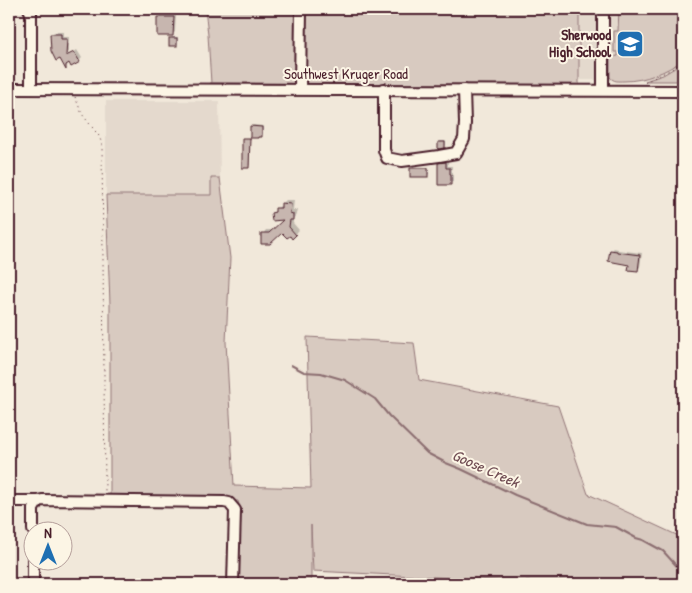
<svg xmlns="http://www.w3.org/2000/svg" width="692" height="593" font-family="'Patrick Hand',sans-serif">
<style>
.built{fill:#e4d9cd}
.green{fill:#d8cac0;stroke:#917476}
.shadow{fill:#0003}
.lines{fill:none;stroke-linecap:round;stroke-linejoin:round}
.stream{stroke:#8b6d6f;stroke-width:2}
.building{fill:#c7b6af;stroke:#4a1f2b}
.minor-casing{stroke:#4a1f2b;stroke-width:14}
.path{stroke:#4a1f2b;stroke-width:1;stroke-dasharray:1 4;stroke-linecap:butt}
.minor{stroke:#fcf5e5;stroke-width:10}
.labels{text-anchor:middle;stroke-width:4;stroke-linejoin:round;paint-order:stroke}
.poi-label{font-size:15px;font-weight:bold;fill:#4a1f2b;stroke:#fcf5e5;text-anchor:end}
.street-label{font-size:15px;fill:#4a1f2b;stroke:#fcf5e5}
.water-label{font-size:16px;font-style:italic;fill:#704c53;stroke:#fcf5e5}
</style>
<rect width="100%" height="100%" fill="#f1e8da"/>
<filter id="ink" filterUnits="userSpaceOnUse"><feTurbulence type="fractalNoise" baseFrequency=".02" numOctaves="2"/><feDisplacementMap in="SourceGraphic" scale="10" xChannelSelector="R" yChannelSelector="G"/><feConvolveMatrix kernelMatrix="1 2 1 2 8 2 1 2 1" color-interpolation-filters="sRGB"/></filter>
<g filter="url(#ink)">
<!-- built -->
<g class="built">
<rect x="578" y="9" width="105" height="71"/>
<polygon points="106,101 219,101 220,178 211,178 211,195 106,195"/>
</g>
<!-- green -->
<g class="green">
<polygon points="205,9 579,9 579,85 211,83 208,35"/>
<path d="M619,9h64v51c-17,12 -38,21 -59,21 -6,0 -10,1 -14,-4v-20l8,-1v-4h-4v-21h4z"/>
<polygon points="683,63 683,81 645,81 663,75"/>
<polygon points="211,178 220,178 230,258 226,342 234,486 311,488 307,337 414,343 419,380 558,406 588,494 683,538 683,584 575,584 313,571 311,525 311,584 236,584 239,505 238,501 110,497 110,304 106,195 211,195"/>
</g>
<!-- shadow -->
<g class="shadow">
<polygon points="161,15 176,15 175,32 172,35 159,18"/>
<polygon points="54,32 63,32 63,37 69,37 68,55 77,50 82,58 79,61 70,61 66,67 60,57 52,34"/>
<polygon points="172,37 178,37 178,43 177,45 171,38"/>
<polygon points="253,125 263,126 263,134 261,136 252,137 252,126"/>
<polygon points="244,138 250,138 250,165 249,166 243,139"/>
<polygon points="441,141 446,141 446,145 445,147 439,142"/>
<polygon points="448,160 448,166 452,166 452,172 453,172 453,181 451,183 440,164 442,161"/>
<polygon points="413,167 429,167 429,174 427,176 411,168"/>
<polygon points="286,200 294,200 293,210 297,210 296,215 293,219 293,223 299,230 292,237 283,231 263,243 263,234 266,230 274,230 286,219 273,213"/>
<polygon points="614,248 618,249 618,250 642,253 640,267 638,269 630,264 611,251"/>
</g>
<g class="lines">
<!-- stream -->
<polyline class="stream" points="291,365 304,372 321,373 345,380 375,399 389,416 427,453 446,463 461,469 515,495 587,524 616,527 636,538 643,540 663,551 683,573"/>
</g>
<!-- building -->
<g class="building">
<polygon points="157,17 174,17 173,36 157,36"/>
<polygon points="50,34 61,34 61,39 67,39 66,56 74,52 80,62 71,67 69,63 66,65 66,70 60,59 56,61 51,51"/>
<rect x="169" y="38" width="8" height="8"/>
<polygon points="250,126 262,127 262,137 258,137 258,138 250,138"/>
<polygon points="242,138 250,138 249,168 242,168"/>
<polygon points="438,142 445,142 445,148 438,149"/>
<polygon points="446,162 446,168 450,168 450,174 451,174 451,185 438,185 438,163"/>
<rect x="410" y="168" width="18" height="9"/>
<polygon points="281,203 291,204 290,213 293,214 293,220 290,220 289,227 296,235 292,239 290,236 287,238 282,233 270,244 261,244 261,233 269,233 283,220 272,221 271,213 275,212 275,208 281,208"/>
<polygon points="610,250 617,251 617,252 640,255 638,271 628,270 629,265 608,261"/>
</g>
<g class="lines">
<!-- minor casing -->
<g class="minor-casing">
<g id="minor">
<polyline points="29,9 31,13 31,89"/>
<polyline points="9,89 683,91"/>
<polyline points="300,89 301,9"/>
<polyline points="384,89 384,150 387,158 402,161 439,156 456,153 464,139 465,123 464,90"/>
<polyline points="603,90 603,9"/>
<polyline points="9,501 38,501"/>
<polyline points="33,530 33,509 38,501 42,500 224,502 229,503 235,510 233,584"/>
<polyline points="33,560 33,584"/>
</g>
</g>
<!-- path -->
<g class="path">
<polyline points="645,82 672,69 683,61"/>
<polyline points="75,97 82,114 99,136 102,144 105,493"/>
</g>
<!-- minor -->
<use href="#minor" class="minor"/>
</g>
</g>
<!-- icons -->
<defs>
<g id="school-square" transform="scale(1.4375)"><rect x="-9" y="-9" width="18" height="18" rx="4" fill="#1f6fb2" stroke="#fcf5e5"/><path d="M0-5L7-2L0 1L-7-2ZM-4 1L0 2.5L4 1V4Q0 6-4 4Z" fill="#fff"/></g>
</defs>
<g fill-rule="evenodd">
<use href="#school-square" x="630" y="44"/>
</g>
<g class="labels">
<!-- poi labels -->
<g class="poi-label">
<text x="611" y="40">Sherwood<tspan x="611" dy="17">High School</tspan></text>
</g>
<!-- street labels -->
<g class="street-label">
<text x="346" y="79">Southwest Kruger Road</text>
</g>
<!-- water labels -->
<g class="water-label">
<text transform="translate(486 468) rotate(24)" y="6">Goose Creek</text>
</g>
</g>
<!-- margin -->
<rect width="692" height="593" fill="none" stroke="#fcf5e5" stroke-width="30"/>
<rect x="15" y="15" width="662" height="563" fill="none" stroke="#4a1f2b" stroke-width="2" filter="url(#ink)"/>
<!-- north arrow -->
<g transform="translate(48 546)"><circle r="24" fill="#fcf5e5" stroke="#b59f9b"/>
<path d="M0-4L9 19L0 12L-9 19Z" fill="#1f6fb2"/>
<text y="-8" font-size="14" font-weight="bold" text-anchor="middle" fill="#4a1f2b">N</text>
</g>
</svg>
